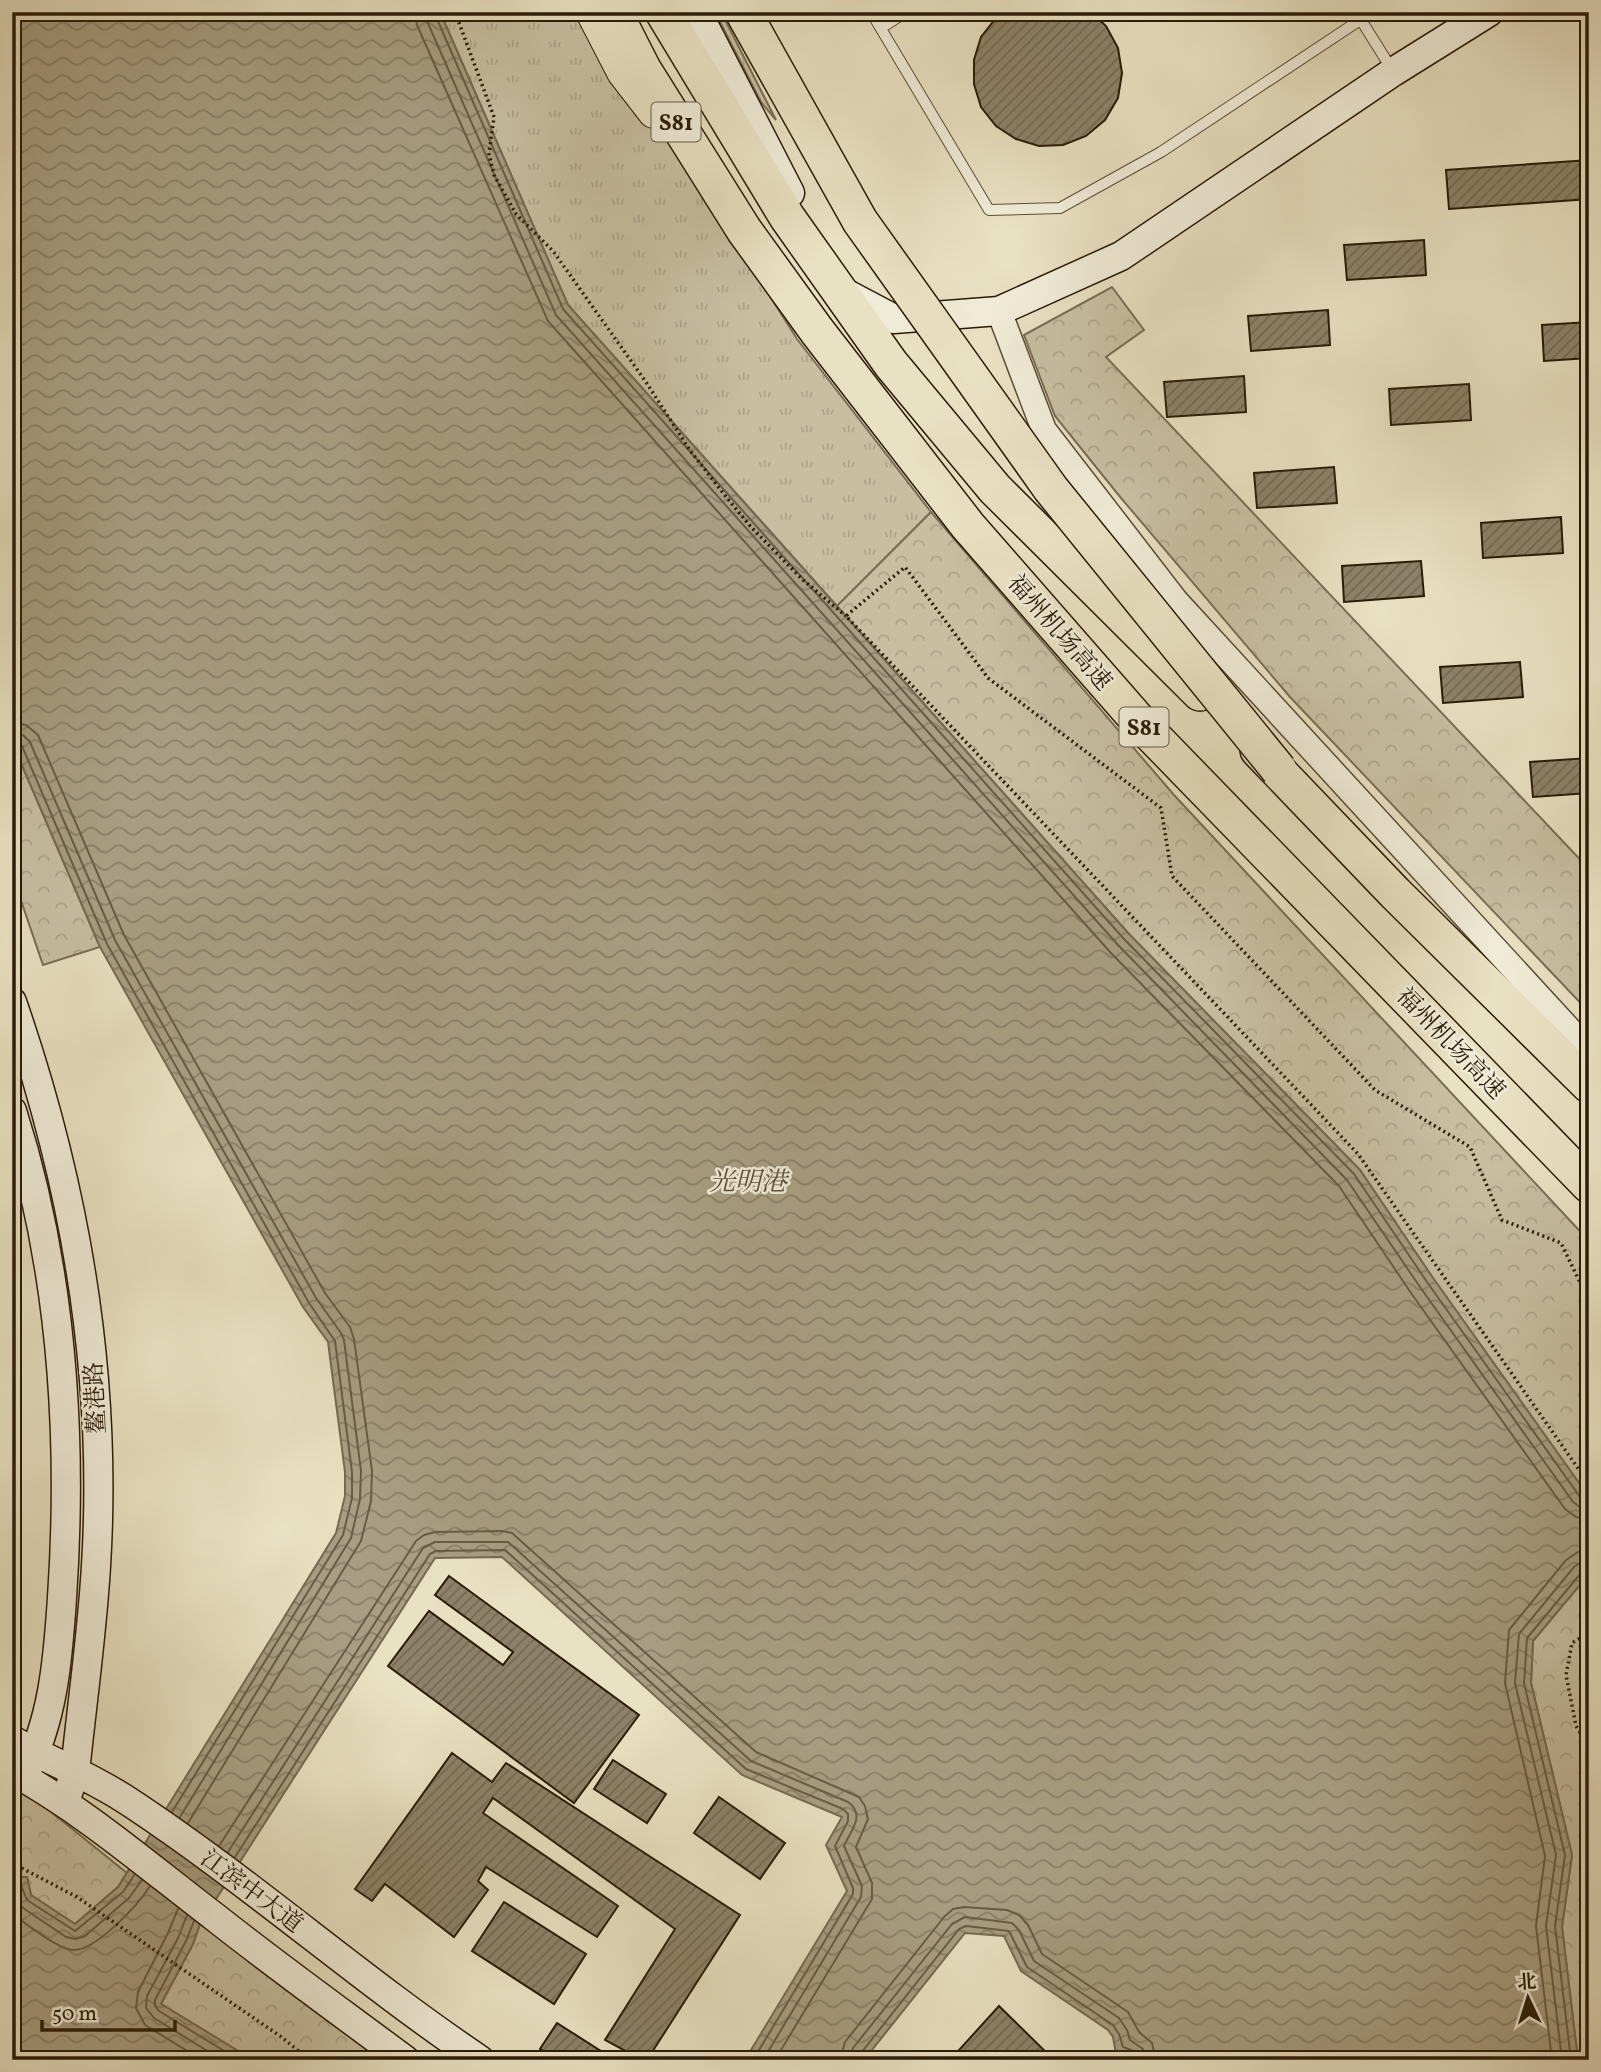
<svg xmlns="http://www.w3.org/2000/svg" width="1601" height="2072" font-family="Vollkorn,'Noto Serif SC',serif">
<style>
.grass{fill:url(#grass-tufts);stroke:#786d55;stroke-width:2}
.forest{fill:url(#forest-crowns);stroke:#786d55;stroke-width:2}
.water{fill:url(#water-waves);stroke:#756a51;stroke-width:2}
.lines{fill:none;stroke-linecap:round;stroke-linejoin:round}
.shore{stroke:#685c45;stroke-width:2}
.building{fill:url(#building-hatch);stroke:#291b07;stroke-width:2}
.service-casing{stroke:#594c36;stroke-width:12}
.tertiary-casing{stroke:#594c36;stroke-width:27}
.secondary-casing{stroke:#291b07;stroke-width:31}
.trunk-casing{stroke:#291b07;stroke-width:34}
.motorway-casing{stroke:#291b07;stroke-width:38}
.path{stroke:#291b07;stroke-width:3.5;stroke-dasharray:2 3.5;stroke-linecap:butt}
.service{stroke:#f1ecd8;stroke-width:10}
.tertiary{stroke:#f1ecd8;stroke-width:24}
.secondary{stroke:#f1ecd8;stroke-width:28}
.trunk{stroke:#e9e1c3;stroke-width:32}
.motorway{stroke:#e9e1c3;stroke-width:35}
.motorway-bridge-casing{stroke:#291b07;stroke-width:38;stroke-linecap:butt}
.motorway-bridge{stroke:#e9e1c3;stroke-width:35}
.labels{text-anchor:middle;stroke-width:5;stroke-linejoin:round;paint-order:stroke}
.shield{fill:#f1ecd8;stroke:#655a46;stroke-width:2}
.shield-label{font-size:23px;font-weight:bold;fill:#291b07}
.street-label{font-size:24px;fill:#291b07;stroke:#f1ecd8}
.water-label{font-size:26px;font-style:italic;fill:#5c4f39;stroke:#f1ecd8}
</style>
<defs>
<pattern id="grass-tufts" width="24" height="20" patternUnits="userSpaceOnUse" patternTransform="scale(1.75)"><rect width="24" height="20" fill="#c8bfa3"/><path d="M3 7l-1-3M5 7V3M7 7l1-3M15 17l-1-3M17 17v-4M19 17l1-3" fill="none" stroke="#aca48b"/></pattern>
<pattern id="forest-crowns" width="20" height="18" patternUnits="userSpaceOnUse" patternTransform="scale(1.75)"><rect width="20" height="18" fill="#c8bfa3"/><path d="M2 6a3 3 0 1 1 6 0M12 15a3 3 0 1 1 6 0" fill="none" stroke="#aca48b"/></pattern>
<pattern id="water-waves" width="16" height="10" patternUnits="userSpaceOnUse" patternTransform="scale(1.75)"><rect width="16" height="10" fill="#a89e83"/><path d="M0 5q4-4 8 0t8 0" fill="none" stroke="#898069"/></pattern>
<pattern id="building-hatch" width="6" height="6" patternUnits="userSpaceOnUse" patternTransform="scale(1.75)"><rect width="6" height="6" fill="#8d8269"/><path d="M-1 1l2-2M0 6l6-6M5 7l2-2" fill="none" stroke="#736a54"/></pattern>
</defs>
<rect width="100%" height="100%" fill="#e9e1c3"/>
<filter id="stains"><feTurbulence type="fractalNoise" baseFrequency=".00286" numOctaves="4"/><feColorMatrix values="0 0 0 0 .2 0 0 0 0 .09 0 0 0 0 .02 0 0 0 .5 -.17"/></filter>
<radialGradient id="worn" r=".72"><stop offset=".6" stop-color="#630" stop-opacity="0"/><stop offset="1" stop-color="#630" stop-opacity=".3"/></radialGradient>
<!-- grass -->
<g class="grass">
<polygon points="440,12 590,12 797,339 931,512 837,606 568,305"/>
<polygon points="715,12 721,12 776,120 761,102"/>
</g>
<!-- forest -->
<g class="forest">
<polygon points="1112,287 1144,330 1106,357 1589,869 1589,1012 1290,697 1121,498 1055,416 1024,335"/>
<polygon points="931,512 1174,795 1589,1241 1589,1497 1433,1278 1360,1170 1129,934 837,606"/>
<polygon points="12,742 100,947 43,965 12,874"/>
<polygon points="1589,1574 1589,2060 1578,2060 1562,1927 1572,1855 1531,1683 1533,1641"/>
<polygon points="12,1787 40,1803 127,1873 118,1887 75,1924 31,1895 27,1877 12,1877"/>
<polygon points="200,1924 395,2060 253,2060 161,2004 193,1944"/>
</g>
<!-- water -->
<polygon class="water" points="12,12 440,12 568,305 1129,934 1360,1170 1433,1278 1589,1497 1589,1574 1533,1641 1531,1683 1572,1855 1562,1927 1578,2060 1147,2060 1116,2054 1113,2037 1108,2030 1021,1971 1004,1936 965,1933 864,2060 745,2060 847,1891 826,1845 842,1817 742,1775 502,1557 435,1558 200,1924 193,1944 161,2004 253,2060 12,2060 12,1877 27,1877 31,1895 75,1924 118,1887 336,1533 345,1496 345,1472 328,1342 303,1307 100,947 12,742"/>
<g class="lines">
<!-- shore -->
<g class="shore">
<polyline points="415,12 417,25 548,321 1110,952 1339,1186 1411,1293 1565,1509 1576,1517 1589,1519"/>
<polyline points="425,12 427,21 556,315 1118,945 1347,1180 1420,1287 1573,1502 1580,1507 1589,1509"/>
<polyline points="434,12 563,309 1124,939 1354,1174 1427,1282 1580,1497 1589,1500"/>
<polyline points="12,722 26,725 38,735 124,935 325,1293 350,1327 354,1339 372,1471 371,1501 361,1541 188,1823"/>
<polyline points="12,733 23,735 30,742 115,940 316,1298 341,1333 344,1340 361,1471 360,1499 351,1538 180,1817"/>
<polyline points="12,742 18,742 22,746 107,944 309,1303 335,1341 352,1472 352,1498 343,1535 172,1812"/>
<polyline points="219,1846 416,1541 424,1535 435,1532 502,1531 512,1533 756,1752 859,1797 865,1806 868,1819 856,1847 872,1883 872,1899 775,2060"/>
<path d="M228,1852l195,-304 12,-6h73l243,219 97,41c18,13 3,28 -4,44l18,40 -1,11 -98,163"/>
<polyline points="235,1857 430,1554 436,1551 505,1550 746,1769 843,1809 848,1814 848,1821 835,1846 853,1888 853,1894 753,2060"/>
<polyline points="12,1884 21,1885 27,1900 75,1931 123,1892 135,1874"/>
<polyline points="12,1892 23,1908 66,1937 76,1939 85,1936 129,1898 142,1880"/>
<polyline points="178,1909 168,1933 138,1992 136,2008 145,2025 202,2060"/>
<path d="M12,1913c12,10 45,35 60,37 23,2 66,-45 78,-64"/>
<polyline points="187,1915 178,1938 147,1996 146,2008 154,2018 222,2060"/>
<polyline points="194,1921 186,1941 155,2000 155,2006 159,2011 239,2060"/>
<polyline points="840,2060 845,2042 944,1917 953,1909 964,1907 1007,1910 1019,1915 1028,1925 1042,1954 1128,2012 1139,2032 1152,2043 1156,2060"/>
<polyline points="850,2060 853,2048 952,1924 965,1917 1012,1923 1019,1930 1034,1961 1119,2018 1127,2030 1130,2040 1143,2049 1145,2060"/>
<polyline points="859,2060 861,2053 959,1929 966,1926 1009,1931 1027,1967 1113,2025 1119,2034 1123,2047 1134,2051 1136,2060"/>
<polyline points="1552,2060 1536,1926 1545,1856 1505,1683 1509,1630 1566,1560 1578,1552 1589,1551"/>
<polyline points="1562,2060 1546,1926 1556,1855 1515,1683 1519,1634 1574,1567 1581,1562 1589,1562"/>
<polyline points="1571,2060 1555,1926 1565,1855 1524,1683 1527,1638 1581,1573 1589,1570"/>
</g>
</g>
<!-- building -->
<g class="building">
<polygon points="1005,12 1091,12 1106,26 1118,48 1122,73 1118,98 1105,120 1086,136 1063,145 1039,146 1016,139 996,126 981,107 974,84 974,60 981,37 996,18"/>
<polygon points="1589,160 1589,199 1449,209 1446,170"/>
<polygon points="1424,240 1426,275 1347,280 1344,245"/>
<polygon points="1328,310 1330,345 1251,351 1248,316"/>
<polygon points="1589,322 1589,358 1544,361 1542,325"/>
<polygon points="1244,376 1246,412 1167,417 1164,382"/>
<polygon points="1469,384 1471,420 1391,425 1389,389"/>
<polygon points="1334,467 1337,503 1257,508 1254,473"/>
<polygon points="1561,517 1563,553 1483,558 1481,523"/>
<polygon points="1421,561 1424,596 1344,602 1342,566"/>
<polygon points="1520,662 1523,697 1443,703 1440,667"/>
<polygon points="1589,758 1589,793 1533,797 1530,762"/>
<polygon points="449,1576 639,1715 574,1803 388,1666 429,1611 503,1665 513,1652 435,1595"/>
<polygon points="452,1753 492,1782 506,1763 740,1915 647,2060 642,2060 605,2040 675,1929 493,1798 483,1813 618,1906 597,1937 486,1867 478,1881 488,1890 454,1937 385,1884 372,1901 355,1889"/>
<polygon points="613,1760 666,1794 647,1823 594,1789"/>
<polygon points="719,1797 785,1843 760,1879 694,1833"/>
<polygon points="504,1902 586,1954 554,2004 472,1951"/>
<polygon points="999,2006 1054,2060 950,2060"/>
<polygon points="557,2023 615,2060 558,2060 540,2049"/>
</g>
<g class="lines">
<!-- service casing -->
<g class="service-casing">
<g id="service">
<polyline points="871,12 989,210 1060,208 1161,152 1360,20"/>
<polyline points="1356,12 1391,68"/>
<polyline points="881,28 906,12"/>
</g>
</g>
<!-- tertiary casing -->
<g class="tertiary-casing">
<polyline id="tertiary" points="999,311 1044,430 1176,601 1589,1051"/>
</g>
<!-- secondary casing -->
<g class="secondary-casing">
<g id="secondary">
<polyline points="697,12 790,193"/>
<polyline points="841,291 894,319 999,311 1121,256 1393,72 1489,12"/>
<path d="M12,1002c63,182 96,370 84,564 -4,69 -14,137 -21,206l-10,30"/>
<path d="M12,1111c50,157 61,323 50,487 -4,61 -9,125 -39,179"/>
<path d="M12,1740c40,22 84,39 122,65 119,79 227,175 346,255"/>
<path d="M12,1771c74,41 137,96 204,147 62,49 126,95 189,142"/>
</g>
</g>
<!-- trunk casing -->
<g class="trunk-casing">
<polyline id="trunk" points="592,12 623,72 654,112"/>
</g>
<!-- motorway casing -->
<g class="motorway-casing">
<g id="motorway">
<polyline points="614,12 643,69 744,230 817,331 968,526 1142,725 1589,1185"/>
<polyline points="663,12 787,217 891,364 995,489 1200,693"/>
<polyline points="1258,750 1395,893 1589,1085"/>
</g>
</g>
<!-- path -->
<g class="path">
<polyline points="455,12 494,117 489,154 494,175 516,214 553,251 646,382 689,449 723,493 751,527 803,580 846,616"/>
<polyline points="1589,1301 1561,1243 1502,1220 1470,1147 1375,1090 1172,876 1161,808 988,678 905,567 846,616 1358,1154 1589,1484"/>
<polyline points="1589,1633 1572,1643 1566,1675 1576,1726 1589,1747"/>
<polyline points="12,1863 77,1897 280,2036 310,2060"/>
<polyline points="1589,1903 1584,1917 1589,1942"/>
</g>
<!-- service -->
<use href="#service" class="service"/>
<!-- tertiary -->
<use href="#tertiary" class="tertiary"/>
<!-- secondary -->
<use href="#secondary" class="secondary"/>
<!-- trunk -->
<use href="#trunk" class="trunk"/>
<!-- motorway -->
<use href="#motorway" class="motorway"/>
<!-- motorway-bridge casing -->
<g class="motorway-bridge-casing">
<polyline id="motorway-bridge" points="743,12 860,221 1051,489 1279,770"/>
</g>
<!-- motorway-bridge -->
<use href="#motorway-bridge" class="motorway-bridge"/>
</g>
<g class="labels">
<!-- shield labels -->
<g class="shield">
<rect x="651.5" y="102.5" width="49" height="39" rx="5"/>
<rect x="1119.5" y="707.5" width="49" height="39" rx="5"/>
</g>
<g class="shield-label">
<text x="676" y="130">S81</text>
<text x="1144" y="735">S81</text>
</g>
<!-- street labels -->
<g class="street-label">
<text transform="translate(1060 632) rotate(49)" y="8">福州机场高速</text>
<text transform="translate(1451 1043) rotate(46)" y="8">福州机场高速</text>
<text transform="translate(95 1398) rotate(-93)" y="8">鳌港路</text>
<text transform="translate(252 1891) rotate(37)" y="8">江滨中大道</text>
</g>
<!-- water labels -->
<g class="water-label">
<text x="748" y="1190">光明港</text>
</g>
</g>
<!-- margin -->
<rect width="1601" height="2072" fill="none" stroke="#e9e1c3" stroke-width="42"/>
<rect x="14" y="14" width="1573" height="2044" fill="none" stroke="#291b07" stroke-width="3.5"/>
<rect x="21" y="21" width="1559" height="2030" fill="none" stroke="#291b07" stroke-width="2"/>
<!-- north arrow -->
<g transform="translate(1528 1998) rotate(356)" stroke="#f1ecd8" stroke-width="5" paint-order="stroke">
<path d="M0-5L12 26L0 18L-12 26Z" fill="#291b07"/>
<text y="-10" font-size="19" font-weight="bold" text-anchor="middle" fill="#291b07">北</text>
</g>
<!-- scale -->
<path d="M42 2020v10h133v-10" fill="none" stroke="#291b07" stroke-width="3.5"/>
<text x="52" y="2020" font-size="21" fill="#291b07" stroke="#f1ecd8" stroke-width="5" paint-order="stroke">50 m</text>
<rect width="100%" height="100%" filter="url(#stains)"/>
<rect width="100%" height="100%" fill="url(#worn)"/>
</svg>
